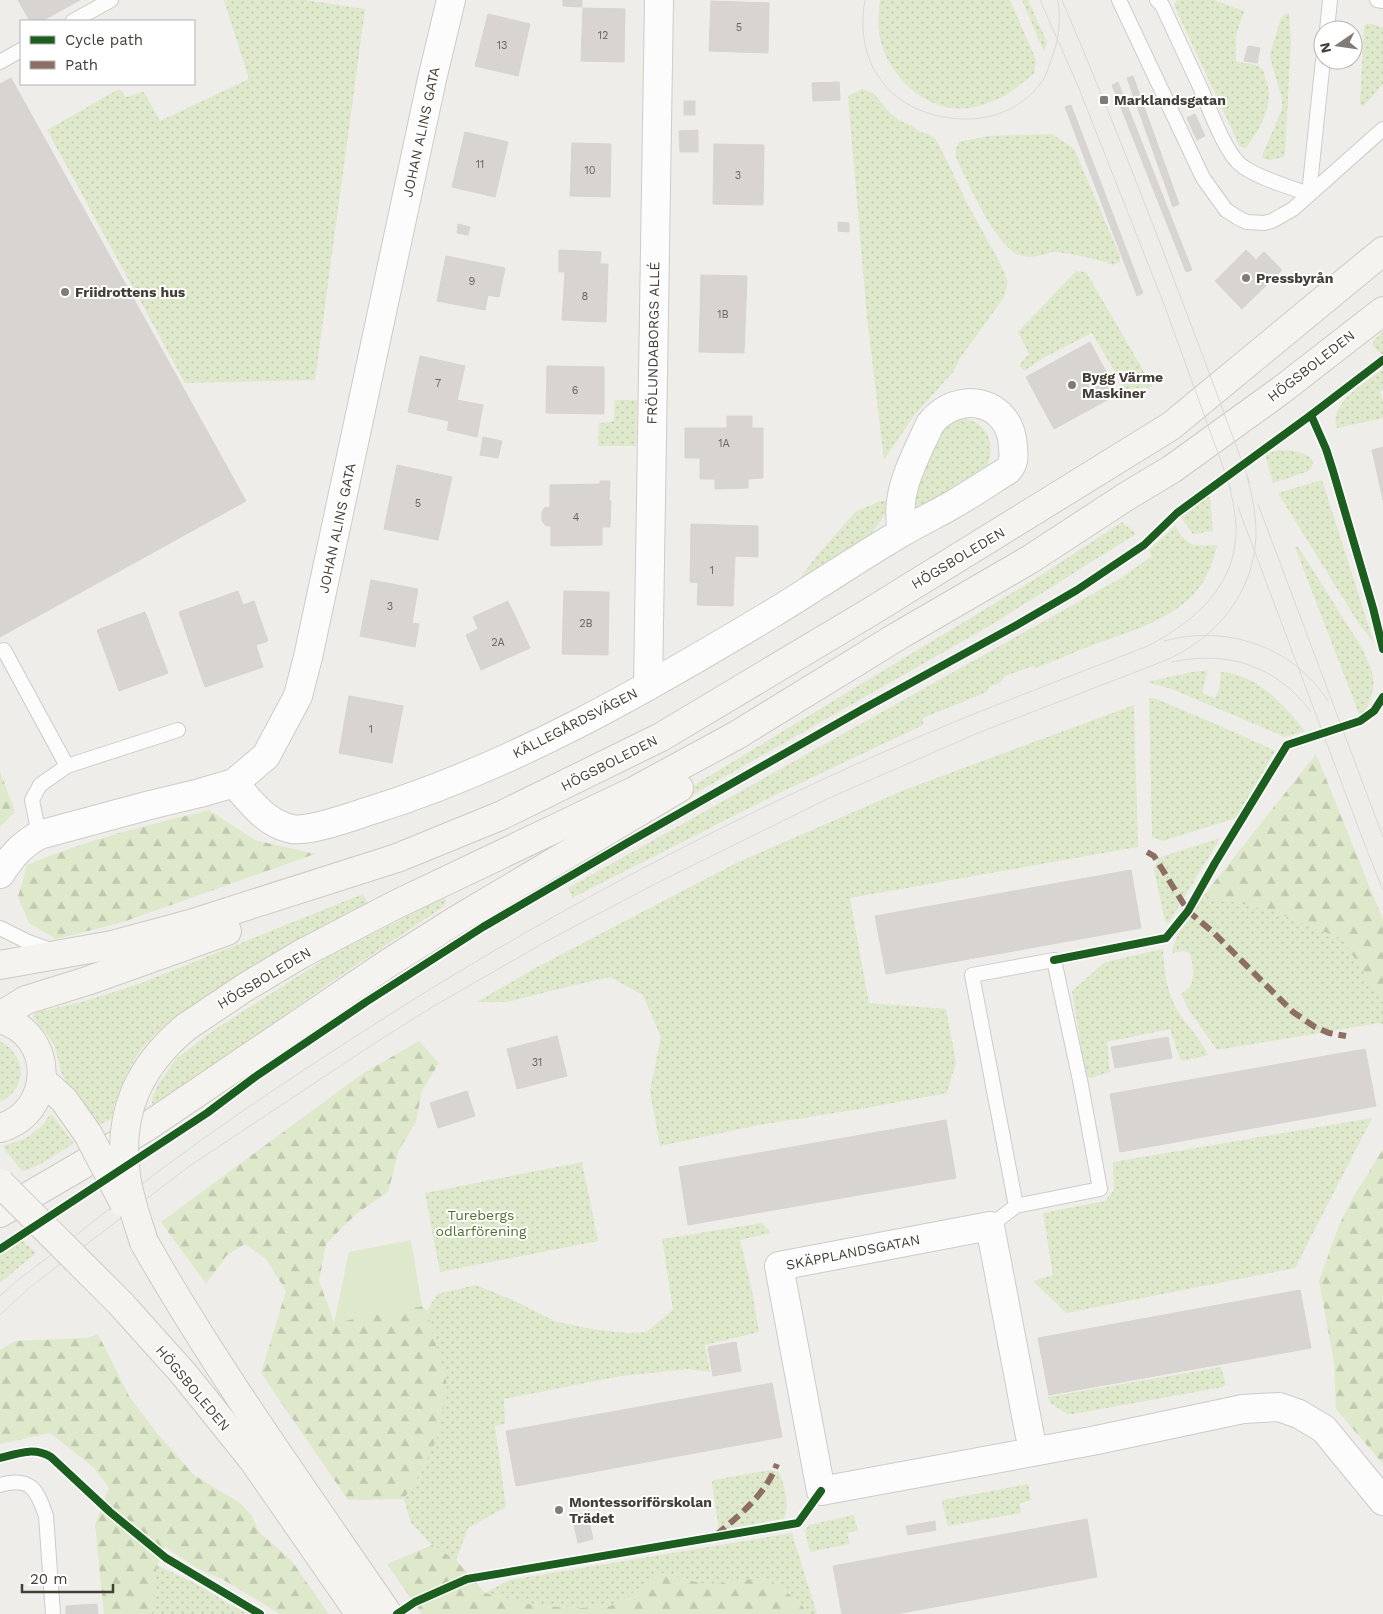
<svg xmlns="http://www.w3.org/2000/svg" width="1383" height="1614" font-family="'Work Sans',sans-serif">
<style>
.grass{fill:url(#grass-dots)}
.forest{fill:url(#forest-firs)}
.park{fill:#dee8cb}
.building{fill:#d7d4d1;stroke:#d7d4d0}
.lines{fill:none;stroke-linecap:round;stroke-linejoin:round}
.service-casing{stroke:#cdcbc7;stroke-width:16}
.minor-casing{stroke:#cdcbc7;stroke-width:30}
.secondary-casing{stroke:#cecac1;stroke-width:30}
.service{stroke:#fdfcfc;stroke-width:14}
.minor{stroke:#fdfcfc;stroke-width:28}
.secondary{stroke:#f5f3ef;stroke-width:28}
.tram{stroke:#d9d9d8;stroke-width:1}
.secondary-bridge-casing{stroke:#cecac1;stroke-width:30;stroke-linecap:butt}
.secondary-bridge{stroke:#f5f3ef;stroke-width:28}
.quiet{stroke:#8d6e63;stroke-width:6;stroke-dasharray:12 6;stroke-linecap:butt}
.cycleway-casing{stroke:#fff;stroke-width:11}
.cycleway{stroke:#1b5e20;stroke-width:8}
.poi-dot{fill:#807b75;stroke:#fff;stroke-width:2}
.labels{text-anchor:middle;stroke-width:4;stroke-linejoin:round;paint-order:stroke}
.number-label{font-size:11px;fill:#6b655e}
.poi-label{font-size:14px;font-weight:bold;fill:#453e36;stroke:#fff;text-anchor:start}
.street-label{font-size:14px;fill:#453e36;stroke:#fff}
.park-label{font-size:14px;fill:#4c732d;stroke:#fff}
</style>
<defs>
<pattern id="grass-dots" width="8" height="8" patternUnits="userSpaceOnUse" patternTransform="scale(1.25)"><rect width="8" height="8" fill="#dee8cb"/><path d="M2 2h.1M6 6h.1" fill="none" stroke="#c0c8af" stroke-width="1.8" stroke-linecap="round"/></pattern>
<pattern id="forest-firs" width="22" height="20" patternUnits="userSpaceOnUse" patternTransform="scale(1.25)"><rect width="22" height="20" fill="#dee8cb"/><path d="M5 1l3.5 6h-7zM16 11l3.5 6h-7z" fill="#c0c8af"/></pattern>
</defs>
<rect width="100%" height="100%" fill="#efedea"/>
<!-- grass -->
<g class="grass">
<polygon points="224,0 305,0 365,9 315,380 185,383 47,130 119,89 126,97 144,92 160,121 249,79"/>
<path d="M880,0h130l26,60 -2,14c-7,5 -14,11 -21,16 -8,7 -28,15 -38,17 -44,10 -86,-28 -95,-69 -3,-12 -1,-26 0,-38z"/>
<polygon points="1022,0 1028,0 1047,42 1044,52"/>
<path d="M1177,0h37l30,11 -8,24v27c7,1 22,1 26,7 2,3 3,8 4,11 9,25 -6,49 -20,68l-6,-1 -66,-142z"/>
<polygon points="1289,13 1291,41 1285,154 1284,157 1270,160 1262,158 1262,156 1282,109 1282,99 1271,61 1270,54 1281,18 1285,14"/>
<polygon points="1366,24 1372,24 1383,28 1383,84 1365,105 1362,106 1360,104 1364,26"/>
<polygon points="862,89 874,94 890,113 899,120 914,127 920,132 928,134 935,138 948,163 968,205 1000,263 1008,282 1003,299 960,358 954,371 915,414 884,460 867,317 848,96"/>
<path d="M1052,134l22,15 46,107v6l-7,3c-8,-4 -51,-14 -60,-13 -4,0 -7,3 -11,3 -6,2 -13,2 -19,1 -25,-3 -55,-74 -66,-96 -2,-7 -2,-11 2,-18l29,-6z"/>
<polygon points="1076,271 1086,272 1153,387 1125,389 1092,333 1045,357 1024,371 1019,365 1029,354 1018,332"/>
<polygon points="1383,332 1383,355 1382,355 1373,346 1373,341"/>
<path d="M1383,369v20l-3,3 3,11v15l-46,10c-9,-25 29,-46 46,-59z"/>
<polygon points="615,400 637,400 636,446 598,446 599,423 611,422 614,420"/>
<path d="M965,418c27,8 31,31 20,54l-74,46c3,-17 8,-72 19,-83 8,-7 25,-16 35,-17z"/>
<path d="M1279,450c10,0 45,3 30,21l-36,12 -8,-29z"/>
<polygon points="1322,480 1374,643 1359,624 1278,493"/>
<polygon points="1210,495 1213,531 1193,534 1181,517"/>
<polygon points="880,501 886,501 885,513 881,521 867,539 797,582 816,557 855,512"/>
<polygon points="1122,522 1136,534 991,625 654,817 653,810 1040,576"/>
<path d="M1175,526c13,21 17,20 42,19 -4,19 -11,37 -25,51 -26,26 -66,37 -99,49 -19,7 -38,16 -57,23l-3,-2 -28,10 -6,8 -10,2 -2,6 -64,26v7l-148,70 -203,103 -4,-10 553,-310 31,-22 -3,-6z"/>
<path d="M1296,546l3,2 63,100c13,28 16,35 3,64l-6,2 -64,-167z"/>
<path d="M1208,670l-6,23 13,5 4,-8 2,-18c36,2 62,32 84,59l-20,6 -113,-48 -25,-7 45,-10z"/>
<polygon points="1149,698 1154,698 1225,728 1275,751 1236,818 1163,841 1152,837"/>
<polygon points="1134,705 1138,847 850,898 869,1003 946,1009 956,1062 947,1093 866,1108 759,1125 660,1146 650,1091 661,1037 643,995 610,977 562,988 507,1002 477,1002 537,967 736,863 904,790"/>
<polygon points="1220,838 1218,842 1168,924 1165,921 1154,869 1158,858"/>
<path d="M363,894l5,9c-40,22 -80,44 -120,67 -34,20 -82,48 -107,80 -15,20 -24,45 -30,69l-15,7 -27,-38 -7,-13 -8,-31 -21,-27 1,-4 51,-12 54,-17z"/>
<path d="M1204,895l69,16 69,28 41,63v23l-4,-2 -162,27 -28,-40 -8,-16c3,-3 8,-5 9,-8 6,-9 3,-25 -1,-33l-6,-2 -10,2 -1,-3 6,-16z"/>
<polygon points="445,898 446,902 443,907 331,982 176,1092 152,1104 153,1095 159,1083 176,1059 214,1030 328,957 431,904"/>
<path d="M1163,949c1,21 4,46 16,64 9,14 23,27 29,42l-26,6 -2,-2 -10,-30 -63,13 3,30 -19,6 -5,-2 -14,-85 33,-29z"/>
<path d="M0,1041c27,15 28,47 0,61z"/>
<path d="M50,1114l3,2 20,26 -1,3c-12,6 -37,25 -50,26l-17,-21 -2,-4 22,-7 18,-14z"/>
<polygon points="1372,1118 1295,1268 1066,1313 1033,1281 1053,1275 1043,1213 1105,1201 1114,1190 1113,1162"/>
<polygon points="582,1162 598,1241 440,1272 425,1193"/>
<polygon points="762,1223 771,1233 740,1240 752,1291 759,1332 705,1345 710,1372 689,1369 621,1376 504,1399 505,1424 495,1426 506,1507 468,1528 456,1560 432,1545 411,1523 404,1499 423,1468 447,1384 427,1311 437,1294 476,1285 515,1301 554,1321 591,1329 627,1333 646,1332 673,1310 662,1239"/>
<polygon points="20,1238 36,1253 0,1283 0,1254"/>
<polygon points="1221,1367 1226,1384 1223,1387 1073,1414 1067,1414 1050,1403 1048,1397"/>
<path d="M770,1470l9,2c5,12 12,35 4,47l-64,11 -7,-48 2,-2z"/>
<polygon points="1028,1484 1031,1500 1020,1503 1021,1513 948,1526 942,1504 943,1500"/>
<polygon points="854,1515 858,1531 847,1533 850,1544 810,1552 805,1531 809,1525"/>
<polygon points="792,1533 817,1614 809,1614 796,1599 765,1577 708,1585 662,1573 636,1591 611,1606 582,1608 538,1606 485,1593 509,1580"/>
<polygon points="157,1565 200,1586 227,1603 249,1614 152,1614"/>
</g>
<!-- forest -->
<g class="forest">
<polygon points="1316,754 1383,920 1383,1002 1342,939 1273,911 1204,895"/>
<polygon points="0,771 15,812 0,827"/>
<path d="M209,810l46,30 60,14 -192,68 -67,17 -27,-16 -11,-26 9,-32c59,-25 120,-40 182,-55z"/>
<polygon points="419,1041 439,1063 422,1091 416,1122 399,1150 388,1192 356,1214 326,1244 319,1281 334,1322 422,1306 427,1311 447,1384 439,1434 423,1468 404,1499 348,1500 261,1373 286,1291 266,1259 245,1244 227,1255 206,1284 161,1222 362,1074"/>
<polygon points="1383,1149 1383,1464 1336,1409 1334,1363 1319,1281 1339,1225 1354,1196"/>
<polygon points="98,1334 129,1396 156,1432 194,1475 240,1503 252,1516 259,1532 291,1560 329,1614 280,1614 222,1579 200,1570 165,1547 157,1565 152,1614 104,1614 95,1525 109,1488 93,1467 50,1433 0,1444 0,1350 15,1341 87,1338"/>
<polygon points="432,1545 456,1560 485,1593 538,1606 582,1608 611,1606 636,1591 662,1573 708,1585 765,1577 796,1599 809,1614 422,1614 387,1564"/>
</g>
<!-- park -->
<polygon class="park" points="411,1240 422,1306 334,1323 349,1252"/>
<!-- building -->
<g class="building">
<polygon points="18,0 80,0 42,21 30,21"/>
<polygon points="563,0 582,0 582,7 563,6"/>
<polygon points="711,1 769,3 768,53 709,51"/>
<polygon points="583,8 625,9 624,62 581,61"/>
<polygon points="488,14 530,24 518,76 475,66"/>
<polygon points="1248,46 1260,48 1257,63 1244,61"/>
<polygon points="1133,76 1179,204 1173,207 1127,78"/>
<polygon points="11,78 246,501 0,637 0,84"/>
<polygon points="839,82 840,100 813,101 812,83"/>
<polygon points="1118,82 1192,270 1186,272 1112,85"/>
<rect x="684" y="101" width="11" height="14"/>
<polygon points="1071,105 1143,293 1137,296 1065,107"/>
<polygon points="1195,114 1205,136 1197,140 1187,118"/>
<polygon points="698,130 698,152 680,152 679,131"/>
<polygon points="465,132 508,142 495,197 452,187"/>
<polygon points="572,143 611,144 610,197 570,196"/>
<polygon points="714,144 764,145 763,205 713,204"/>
<polygon points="838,222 849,223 849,232 838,231"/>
<polygon points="458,224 470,227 468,235 457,233"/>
<polygon points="559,250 601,252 600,264 608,264 606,322 562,320 565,272 559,272"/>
<polygon points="1246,250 1256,260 1264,252 1282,270 1242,309 1215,281"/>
<polygon points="446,256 505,268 499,297 488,295 485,310 437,301"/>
<polygon points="701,275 747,276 744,353 699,352"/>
<polygon points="1090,342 1118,394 1054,429 1026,377"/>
<polygon points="420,356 465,366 457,400 483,405 477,437 447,430 449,421 408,412"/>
<polygon points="547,366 604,367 604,414 546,413"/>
<polygon points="727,416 752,416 752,428 763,428 763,478 748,479 748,488 715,489 715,479 700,479 700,458 685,458 685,428 727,428"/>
<polygon points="483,437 502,441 498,458 480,455"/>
<polygon points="1383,447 1383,500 1372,450"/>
<polygon points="397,465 452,477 438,540 384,529"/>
<polygon points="600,481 610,481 609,501 611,501 610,527 602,527 602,545 551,546 551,526 546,526 542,521 542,512 544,508 550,507 550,485 600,484"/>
<polygon points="691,524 758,526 758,557 735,556 733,606 697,605 698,583 690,582"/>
<polygon points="371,580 418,589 412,623 419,624 415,647 360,636"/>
<polygon points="238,591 243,605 254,601 268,641 256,645 263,667 205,687 179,612"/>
<polygon points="564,591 609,592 608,655 562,654"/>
<polygon points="508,601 530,648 481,670 466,635 478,629 473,617"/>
<polygon points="145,612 168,673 119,691 97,630"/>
<polygon points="349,696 403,706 392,763 339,753"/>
<polygon points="1131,870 1141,928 886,974 875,916"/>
<polygon points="557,1036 567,1076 517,1089 507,1049"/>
<polygon points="1168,1037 1172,1058 1115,1068 1111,1047"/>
<polygon points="1365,1049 1376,1106 1120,1152 1110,1094"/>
<polygon points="467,1091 475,1116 438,1128 430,1103"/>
<polygon points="946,1120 956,1178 688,1225 679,1167"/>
<polygon points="1300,1290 1311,1348 1049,1395 1038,1338"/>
<polygon points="736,1342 741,1371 713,1376 708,1347"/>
<polygon points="772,1383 782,1437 516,1486 506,1431"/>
<polygon points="587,1512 593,1539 578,1543 572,1516"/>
<polygon points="1087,1519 1097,1577 896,1614 842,1614 833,1566"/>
<polygon points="935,1521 936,1530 908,1535 906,1526"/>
<polygon points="97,1604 98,1614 66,1614 66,1606"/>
</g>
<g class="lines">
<!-- service casing -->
<g class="service-casing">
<g id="service">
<polyline points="1119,0 1203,178 1226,210 1240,219 1247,222 1264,223 1272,221 1293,209 1383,129"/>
<path d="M1157,0l5,5c13,28 26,56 39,84 9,21 24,64 41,77 16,12 48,21 67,28"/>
<polyline points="1377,0 1383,1"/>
<polyline points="73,21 111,0"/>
<polyline points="1327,30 1330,0"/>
<polyline points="0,62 21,50"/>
<polyline points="1309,194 1323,60"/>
<polyline points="4,650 67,766"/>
<polyline points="39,835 32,800 40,785 67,766 178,730"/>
<polyline points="0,928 26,941 53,951"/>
<polyline points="990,1226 1016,1206 1100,1189 1081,1085 1054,960 972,975 1016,1206"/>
<path d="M0,1485c31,-9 37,5 46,31l7,98"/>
</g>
</g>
<!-- minor casing -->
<g class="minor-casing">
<g id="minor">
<polyline points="648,686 659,0"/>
<path d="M234,783c16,18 32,41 58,46 18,3 58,-12 77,-18 143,-44 276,-121 404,-198 43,-26 85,-55 128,-80 16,-10 34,-18 51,-28 19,-11 37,-23 56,-35 6,-7 6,-13 5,-22 -1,-48 -55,-60 -83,-24 -16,36 -36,68 -28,108"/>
<path d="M0,874c13,-19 19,-27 39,-39l111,-30 50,-12 34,-10 32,-27 32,-60 10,-39 124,-578 19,-79"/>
<polyline points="1033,1452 990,1226 779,1266 821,1491 1092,1441 1243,1409 1279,1407 1299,1414 1324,1429 1383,1501"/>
</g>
</g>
<!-- secondary casing -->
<g class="secondary-casing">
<g id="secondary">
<polyline points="0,965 112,945 190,924 397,858 500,816 661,737 870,612 1171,426 1383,251"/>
<polyline points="0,1016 26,1000 87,981 227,931"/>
<path d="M0,1019c56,15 55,93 0,109"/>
<polyline points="186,1027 244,988 301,954 395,905 634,791 737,735 898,636 1029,560 1127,496 1172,469 1280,391 1383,311"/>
<polyline points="42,1080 64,1100 88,1134"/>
<polyline points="0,1213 145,1128 387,964 455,921 679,788"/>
<path d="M144,1242c73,129 161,250 244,372"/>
<polyline points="121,1304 183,1373 253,1460 360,1614"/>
</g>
</g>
<!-- service -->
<use href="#service" class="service"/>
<!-- minor -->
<use href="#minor" class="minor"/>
<!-- secondary -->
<use href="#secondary" class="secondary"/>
<!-- tram -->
<g class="tram">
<path d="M865,0c-13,70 33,119 102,119 28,0 56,-12 73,-35 6,-6 8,-16 11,-24 8,-20 10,-39 7,-60"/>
<polyline points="1040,0 1078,86 1165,307 1231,489"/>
<path d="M1062,0c68,159 128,321 188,483"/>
<polyline points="1258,504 1383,837"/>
<polyline points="1238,507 1366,848 1383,890"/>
<path d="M1164,641c62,-17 129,5 164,60"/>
<path d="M1172,662c55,-12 104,3 139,50"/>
<path d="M0,1296l13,-12c57,-43 113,-90 172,-132 60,-44 123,-85 185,-125 162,-104 333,-195 509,-273 88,-39 179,-73 269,-108 47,-25 90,-61 88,-120 -1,-15 -4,-29 -7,-42"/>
<path d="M0,1315l29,-27 162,-123 187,-124 56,-35 113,-65 106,-56 174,-86 151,-66 186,-72c52,-22 91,-69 92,-127 0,-20 -4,-39 -9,-57"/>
</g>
<!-- secondary-bridge casing -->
<g class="secondary-bridge-casing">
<g id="secondary-bridge">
<polyline points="88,1134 124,1203"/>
<polyline points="0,1183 121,1304"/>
<path d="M144,1242c-7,-22 -15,-44 -18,-66 -9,-63 13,-110 60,-149"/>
</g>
</g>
<!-- secondary-bridge -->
<use href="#secondary-bridge" class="secondary-bridge"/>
<!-- quiet -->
<g class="quiet">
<polyline points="1147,852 1154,856 1188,911 1214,933 1293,1012 1315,1027 1329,1033 1346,1036"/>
<path d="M716,1535c25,-21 49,-40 61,-71"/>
</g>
<!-- cycleway casing -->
<g class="cycleway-casing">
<g id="cycleway">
<polyline points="1311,415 1383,360"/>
<polyline points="1054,960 1166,938 1188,911 1215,863 1287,745 1360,721 1374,711 1383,697"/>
<polyline points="0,1249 207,1113 255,1077 366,1002 483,927 627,843 863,709 1015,626 1077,590 1144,545 1177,513 1311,415 1326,449 1333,471 1373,608 1383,649"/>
<path d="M0,1458c19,-5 34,-11 51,-1l59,55 56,46 94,56"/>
<polyline points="397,1614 415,1602 467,1579 798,1523 821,1491"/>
</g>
</g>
<!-- cycleway -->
<use href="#cycleway" class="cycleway"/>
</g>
<!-- markers -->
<g class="poi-dot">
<rect x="1099" y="95" width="10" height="10" rx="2.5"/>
<circle cx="1246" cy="278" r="5"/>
<circle cx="65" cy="292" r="5"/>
<circle cx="1072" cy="385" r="5"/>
<circle cx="559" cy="1510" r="5"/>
</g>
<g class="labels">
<!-- number labels -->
<g class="number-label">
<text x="739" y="31">5</text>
<text x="603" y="39">12</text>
<text x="502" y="49">13</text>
<text x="480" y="168">11</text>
<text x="590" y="174">10</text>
<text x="738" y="179">3</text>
<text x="472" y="285">9</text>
<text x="585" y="300">8</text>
<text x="723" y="318">1B</text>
<text x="438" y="387">7</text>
<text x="575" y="394">6</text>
<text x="724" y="447">1A</text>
<text x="418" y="507">5</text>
<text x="576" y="521">4</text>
<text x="712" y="574">1</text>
<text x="390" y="610">3</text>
<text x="586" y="627">2B</text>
<text x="498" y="646">2A</text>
<text x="371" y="733">1</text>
<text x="537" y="1066">31</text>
</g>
<!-- poi labels -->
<g class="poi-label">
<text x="1114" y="105">Marklandsgatan</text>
<text x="1256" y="283">Pressbyrån</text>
<text x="75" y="297">Friidrottens hus</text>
<text x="1082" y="382">Bygg Värme<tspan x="1082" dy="16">Maskiner</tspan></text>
<text x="569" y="1507">Montessoriförskolan<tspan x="569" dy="16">Trädet</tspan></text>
</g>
<!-- street labels -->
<g class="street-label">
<text transform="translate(421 132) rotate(-78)" y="5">JOHAN ALINS GATA</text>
<text transform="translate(653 343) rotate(-89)" y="5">FRÖLUNDABORGS ALLÉ</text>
<text transform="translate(1311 366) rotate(-38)" y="5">HÖGSBOLEDEN</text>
<text transform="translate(337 528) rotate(-78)" y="5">JOHAN ALINS GATA</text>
<text transform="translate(958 558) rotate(-31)" y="5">HÖGSBOLEDEN</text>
<text transform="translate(575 723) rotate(-27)" y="5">KÄLLEGÅRDSVÄGEN</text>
<text transform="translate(609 763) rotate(-27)" y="5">HÖGSBOLEDEN</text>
<text transform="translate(264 978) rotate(-31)" y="5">HÖGSBOLEDEN</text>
<text transform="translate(853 1252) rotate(-11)" y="5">SKÄPPLANDSGATAN</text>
<text transform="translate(193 1388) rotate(50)" y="5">HÖGSBOLEDEN</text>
</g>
<!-- park labels -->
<g class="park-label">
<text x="481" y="1220">Turebergs<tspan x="481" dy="16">odlarförening</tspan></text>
</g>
</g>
<!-- legend -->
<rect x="20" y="20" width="175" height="65" fill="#ffffff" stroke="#b5b2af"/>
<rect x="30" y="36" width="25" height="8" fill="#1b5e20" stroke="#b5b2af"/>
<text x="65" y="45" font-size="15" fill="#453e36">Cycle path</text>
<rect x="30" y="61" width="25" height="8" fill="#8d6e63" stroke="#b5b2af"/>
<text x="65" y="70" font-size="15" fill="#453e36">Path</text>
<!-- north arrow -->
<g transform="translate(1338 45) rotate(257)"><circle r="24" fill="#ffffff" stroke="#b5b2af"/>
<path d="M0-4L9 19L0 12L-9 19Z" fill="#807b75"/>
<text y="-8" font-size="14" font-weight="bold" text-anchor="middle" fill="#453e36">N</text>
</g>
<!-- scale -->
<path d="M22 1584v8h91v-8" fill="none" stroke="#453e36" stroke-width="2.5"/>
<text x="30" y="1584" font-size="15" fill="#453e36" stroke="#ffffff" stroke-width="4" paint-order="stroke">20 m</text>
</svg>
